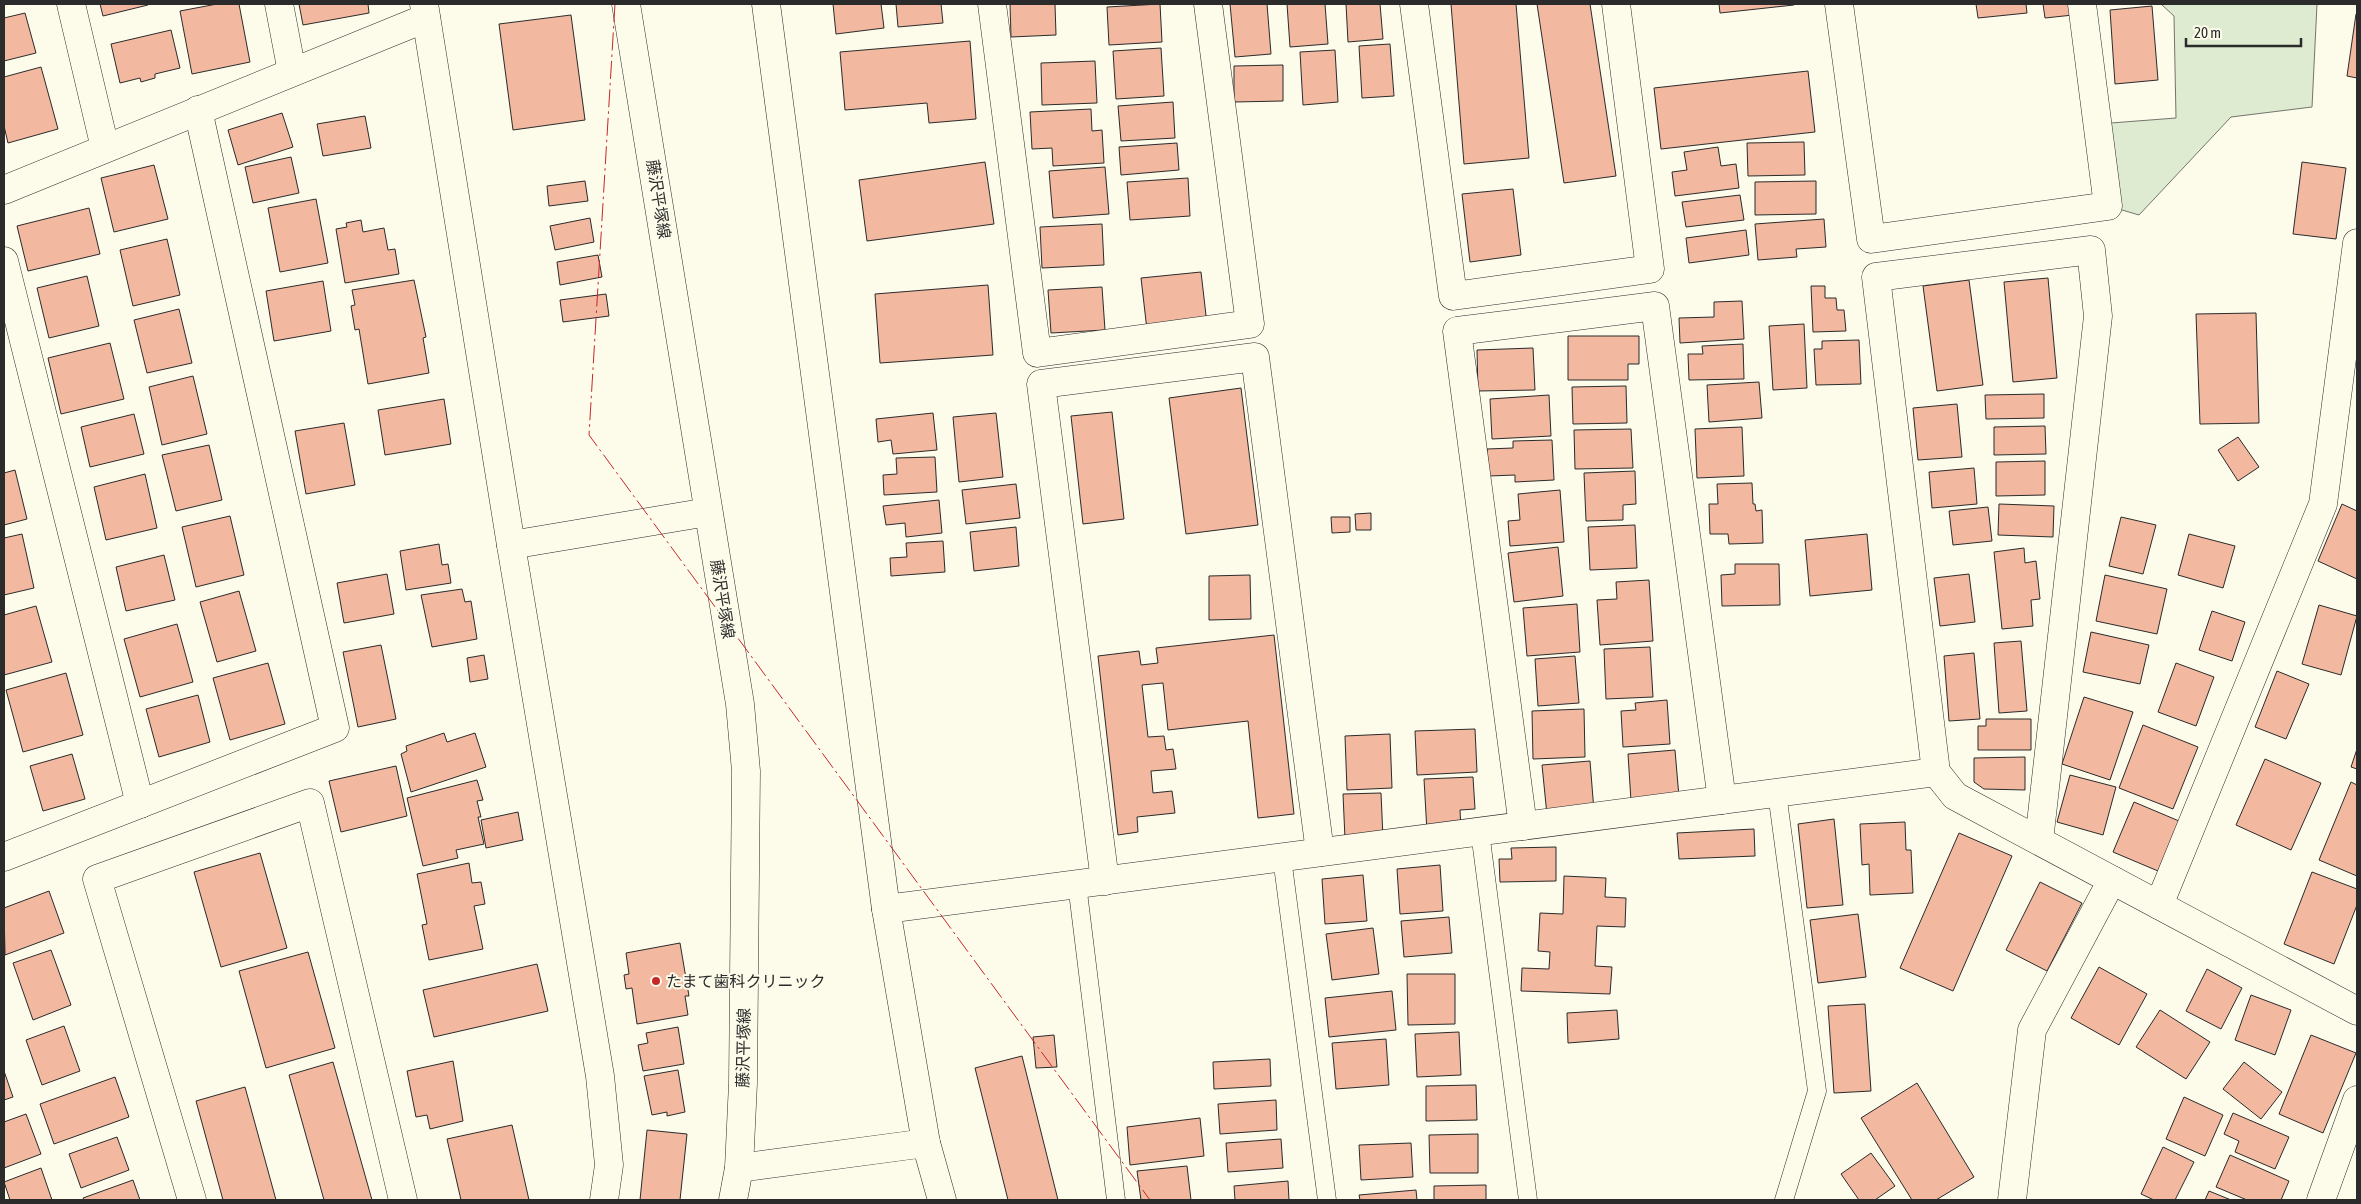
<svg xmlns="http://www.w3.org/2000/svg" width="2361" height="1204" font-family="'Asap Condensed','Noto Sans JP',sans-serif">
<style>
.green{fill:#deebd1;stroke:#74746e}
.building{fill:#f2b8a0;stroke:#2b2b2b}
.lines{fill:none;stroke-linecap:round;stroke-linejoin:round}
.service-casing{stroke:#2b2b2b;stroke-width:19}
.minor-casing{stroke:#2b2b2b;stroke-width:29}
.tertiary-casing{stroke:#2b2b2b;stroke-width:29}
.primary-casing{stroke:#2b2b2b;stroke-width:29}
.service{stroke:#fdfbea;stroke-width:18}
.minor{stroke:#fdfbea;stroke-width:28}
.tertiary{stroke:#fdfbea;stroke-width:28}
.primary{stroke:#fdfbea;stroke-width:28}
.power{stroke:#c62828;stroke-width:1;stroke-dasharray:18 4 2.5 4;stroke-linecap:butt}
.poi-dot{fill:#c62828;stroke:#fdfbea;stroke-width:2}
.labels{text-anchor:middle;stroke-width:4;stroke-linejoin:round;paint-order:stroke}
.street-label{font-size:16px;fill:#2b2b2b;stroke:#fdfbea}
.poi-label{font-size:16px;fill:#2b2b2b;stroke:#fdfbea;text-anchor:start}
</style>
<rect width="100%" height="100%" fill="#fdfbea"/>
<!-- green -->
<polygon class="green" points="2161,4 2317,4 2312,107 2231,117 2139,215 2112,207 2111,123 2176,118 2174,16"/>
<!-- building -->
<g class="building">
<polygon points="100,4 148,4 148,5 103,16"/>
<polygon points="217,4 239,4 250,62 192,74 180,11"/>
<polygon points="299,4 368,4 369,13 303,25"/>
<polygon points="833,4 881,4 884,28 836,34"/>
<polygon points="896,4 941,4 943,23 898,27"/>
<polygon points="1010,4 1055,4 1056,35 1011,37"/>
<polygon points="1160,4 1162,42 1109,45 1107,7"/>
<polygon points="1230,4 1267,4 1271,54 1235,57"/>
<polygon points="1287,4 1325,4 1328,44 1290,47"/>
<polygon points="1346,4 1380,4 1383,39 1348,42"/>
<polygon points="1451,4 1516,4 1529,158 1464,164"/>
<polygon points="1537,4 1590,4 1616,176 1564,183"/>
<polygon points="1719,4 1794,4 1794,5 1720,13"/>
<polygon points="1976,4 2026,4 2027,13 1978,18"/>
<polygon points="2043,4 2072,4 2073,15 2045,18"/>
<polygon points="2152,6 2158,80 2115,84 2110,10"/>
<polygon points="25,13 36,53 4,61 4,18"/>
<polygon points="2356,14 2357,14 2357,78 2347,76"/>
<polygon points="571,15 585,120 513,130 499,24"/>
<polygon points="171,30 180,68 155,74 155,78 141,82 140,78 120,83 111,44"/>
<polygon points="970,41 976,119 929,123 927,103 845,110 840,52"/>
<polygon points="1390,44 1394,96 1362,98 1359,46"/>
<polygon points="1161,48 1164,96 1116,99 1113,51"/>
<polygon points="1335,50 1338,102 1303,105 1300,52"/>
<polygon points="1095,61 1097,103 1042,105 1041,63"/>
<polygon points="1283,65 1283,101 1234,102 1234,66"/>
<polygon points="41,67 58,129 8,143 4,126 4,77"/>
<polygon points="1808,71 1815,132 1661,149 1654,88"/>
<polygon points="1173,102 1175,138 1121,141 1118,106"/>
<polygon points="1091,109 1092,131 1102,130 1104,163 1053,166 1052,148 1032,149 1030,112"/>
<polygon points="282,113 293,147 238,165 228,130"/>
<polygon points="365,116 371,148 323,156 317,124"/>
<polygon points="1804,142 1805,175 1748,176 1747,143"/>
<polygon points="1177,143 1179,170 1121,175 1119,147"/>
<polygon points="1718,147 1721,166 1736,164 1739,188 1675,196 1672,172 1687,170 1684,152"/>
<polygon points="291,157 299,193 253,203 245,167"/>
<polygon points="985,162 994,224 867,241 859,180"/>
<polygon points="2302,162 2346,168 2336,239 2293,234"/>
<polygon points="154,165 168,219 114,232 101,178"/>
<polygon points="1105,167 1109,214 1053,218 1049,171"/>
<polygon points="1188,178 1190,216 1130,220 1127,182"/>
<polygon points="585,181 588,201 549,206 547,186"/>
<polygon points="1816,181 1816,214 1755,215 1755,182"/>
<polygon points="1513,189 1521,255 1470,262 1462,194"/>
<polygon points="1740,195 1744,220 1686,227 1682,202"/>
<polygon points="316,199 328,263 280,272 268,208"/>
<polygon points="89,208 100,254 28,271 17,226"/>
<polygon points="590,218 594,242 555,250 550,226"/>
<polygon points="1824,219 1826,247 1796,249 1797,257 1758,260 1755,224"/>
<polygon points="361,220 363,232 384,228 388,250 395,249 399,274 345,283 336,229 347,227 346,223"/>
<polygon points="1102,224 1104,265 1042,268 1040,227"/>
<polygon points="1746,230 1749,255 1689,263 1686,238"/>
<polygon points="167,239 180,295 133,306 120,250"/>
<polygon points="598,255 602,277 560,285 557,262"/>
<polygon points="1201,272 1207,324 1147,330 1141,278"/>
<polygon points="87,276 99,326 49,338 37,288"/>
<polygon points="2048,278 2057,378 2013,382 2004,282"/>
<polygon points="414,280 426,337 423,338 429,373 368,384 359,329 355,330 351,306 355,305 352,290"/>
<polygon points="1969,280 1983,385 1937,391 1923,286"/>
<polygon points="323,281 331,331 274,341 266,291"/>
<polygon points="988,285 993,355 880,363 875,294"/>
<polygon points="1811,286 1825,286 1825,298 1836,298 1837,310 1844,310 1846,331 1813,332"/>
<polygon points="1102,287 1105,330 1051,333 1048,290"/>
<polygon points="606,294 609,316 563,322 560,300"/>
<polygon points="1742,301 1744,339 1680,343 1679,318 1714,317 1714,302"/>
<polygon points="179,309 192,363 147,373 134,320"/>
<polygon points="2256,313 2259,423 2200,424 2196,314"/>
<polygon points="1804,324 1807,388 1773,390 1769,326"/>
<polygon points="1568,336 1639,336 1639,364 1628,364 1628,380 1568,380"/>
<polygon points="1859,340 1861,384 1816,385 1814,349 1822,349 1822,341"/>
<polygon points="110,343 124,399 61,414 48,358"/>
<polygon points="1743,344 1744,379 1689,380 1688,354 1703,354 1702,346"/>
<polygon points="1533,348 1535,390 1478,391 1477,350"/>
<polygon points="193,376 207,434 162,445 149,387"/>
<polygon points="1759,382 1762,418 1709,422 1707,385"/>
<polygon points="1626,386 1627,423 1573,424 1572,387"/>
<polygon points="1241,388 1258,525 1186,534 1169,398"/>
<polygon points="2044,394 2044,418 1986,419 1985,395"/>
<polygon points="1549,395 1551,436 1492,439 1490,399"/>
<polygon points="444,399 451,444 385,455 378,410"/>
<polygon points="1957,404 1962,457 1918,460 1913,408"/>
<polygon points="1112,412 1124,519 1083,524 1071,416"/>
<polygon points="933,413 937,450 893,454 891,440 878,442 876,419"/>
<polygon points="996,413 1003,477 959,482 953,417"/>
<polygon points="134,414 144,454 90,467 81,427"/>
<polygon points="344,423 355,485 306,494 295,431"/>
<polygon points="2045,426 2046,454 1994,455 1994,427"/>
<polygon points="1742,427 1744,476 1697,478 1695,429"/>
<polygon points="1631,429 1633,468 1575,469 1574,430"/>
<polygon points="2238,437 2259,467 2238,481 2218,450"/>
<polygon points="1552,440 1554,480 1515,482 1515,475 1489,476 1487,449 1513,448 1513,441"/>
<polygon points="209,445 222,500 176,511 162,455"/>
<polygon points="935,457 937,492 884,495 883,475 897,474 896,458"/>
<polygon points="2045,461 2045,495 1996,496 1996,462"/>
<polygon points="1974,468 1977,504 1932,508 1929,472"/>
<polygon points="15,470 27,519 4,525 4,473"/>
<polygon points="1635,471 1636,504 1623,505 1623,520 1586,521 1584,473"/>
<polygon points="145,474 157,528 106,540 94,487"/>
<polygon points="1752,483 1753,504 1755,504 1756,511 1762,510 1763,543 1729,544 1728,534 1710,534 1709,504 1718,504 1717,484"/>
<polygon points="1016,484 1020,518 966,524 962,490"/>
<polygon points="1560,490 1564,542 1510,546 1508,521 1520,520 1518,494"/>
<polygon points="939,500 942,533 906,537 905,523 886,525 883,506"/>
<polygon points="1999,504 2054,506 2053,537 1998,535"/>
<polygon points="2342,504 2357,511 2357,579 2318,561"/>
<polygon points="1988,507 1992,541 1953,545 1949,511"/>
<polygon points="1371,513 1371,530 1356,530 1355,514"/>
<polygon points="230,516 244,575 196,587 182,527"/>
<polygon points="1331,517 1350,517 1350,532 1332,533"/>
<polygon points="2121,517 2156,525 2143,574 2109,566"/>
<polygon points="1635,525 1637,568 1590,570 1588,527"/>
<polygon points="1016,527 1019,566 974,571 970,532"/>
<polygon points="22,534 34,588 4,595 4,538"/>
<polygon points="1867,534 1872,590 1810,596 1805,540"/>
<polygon points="2189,534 2235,546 2223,588 2178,575"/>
<polygon points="943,541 945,572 891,576 890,558 907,557 906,543"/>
<polygon points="439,544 442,565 448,564 451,583 406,590 400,551"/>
<polygon points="1558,547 1563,596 1514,602 1508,553"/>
<polygon points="2024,548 2025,563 2036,561 2040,599 2031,600 2033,626 2002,629 1994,552"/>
<polygon points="164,555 175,600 126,611 116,567"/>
<polygon points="1735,564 1779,564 1780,605 1722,606 1721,575 1735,574"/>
<polygon points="387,574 394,614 344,623 337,583"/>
<polygon points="1969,574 1975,622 1940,626 1934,578"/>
<polygon points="1250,575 1251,619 1209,620 1209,576"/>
<polygon points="2105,575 2167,589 2157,634 2096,621"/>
<polygon points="1649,580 1653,641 1600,645 1597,600 1617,599 1616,582"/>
<polygon points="462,589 465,602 471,601 477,639 432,647 421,595"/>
<polygon points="239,591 256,651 217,662 200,602"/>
<polygon points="1577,604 1580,652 1527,656 1523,608"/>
<polygon points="2319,605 2357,616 2341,675 2302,664"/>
<polygon points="36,606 52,662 4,675 4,615"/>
<polygon points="2212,611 2245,622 2232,661 2199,650"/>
<polygon points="177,624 193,682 140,697 124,639"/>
<polygon points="2091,632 2149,645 2140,684 2083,672"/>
<polygon points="1274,635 1294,814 1258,818 1248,721 1168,730 1163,683 1142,685 1148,737 1164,736 1166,750 1173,749 1176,769 1151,771 1153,793 1172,791 1175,813 1137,817 1138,832 1118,835 1098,656 1139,651 1141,665 1158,663 1156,648"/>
<polygon points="2021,641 2027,711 1999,713 1994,643"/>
<polygon points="381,645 396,719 358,727 343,652"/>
<polygon points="1650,647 1653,697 1606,699 1604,649"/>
<polygon points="1974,653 1980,719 1949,721 1944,656"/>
<polygon points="484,655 488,679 470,682 467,658"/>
<polygon points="1575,656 1579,703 1538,706 1535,659"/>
<polygon points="268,663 285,724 230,740 213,678"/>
<polygon points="2176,663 2214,677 2196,726 2158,712"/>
<polygon points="2277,671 2309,684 2286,739 2255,727"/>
<polygon points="66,673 83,735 23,752 6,690"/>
<polygon points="198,695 210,742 159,757 146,709"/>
<polygon points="2084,697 2133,712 2110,780 2062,764"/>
<polygon points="1667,700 1670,744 1623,747 1621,711 1636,710 1635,703"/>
<polygon points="1584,709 1585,757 1533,759 1532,711"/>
<polygon points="1986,719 2031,719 2031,750 1978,750 1978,726 1986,726"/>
<polygon points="2143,725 2198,747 2173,809 2119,788"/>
<polygon points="1475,729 1477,772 1417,775 1415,731"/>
<polygon points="444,733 447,742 475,733 486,767 411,792 401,754 407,751 406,746"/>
<polygon points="1390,734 1392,788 1347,790 1345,736"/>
<polygon points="2357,749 2357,769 2351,767"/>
<polygon points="1675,750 1679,797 1631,801 1628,754"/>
<polygon points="72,754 85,799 43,811 30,766"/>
<polygon points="2025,757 2025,790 1984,789 1974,782 1974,758"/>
<polygon points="2265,759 2321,783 2291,850 2236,825"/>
<polygon points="1590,761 1594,811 1547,815 1542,765"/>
<polygon points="396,766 407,816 341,832 329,781"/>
<polygon points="2070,775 2116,787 2103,835 2057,822"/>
<polygon points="1473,777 1475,809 1460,810 1461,829 1427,832 1424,779"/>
<polygon points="477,780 483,800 477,801 481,817 478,817 484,844 456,850 458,858 423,866 407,798"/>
<polygon points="2351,782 2357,785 2357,876 2319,860"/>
<polygon points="1381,793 1383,838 1345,839 1343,794"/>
<polygon points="2134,802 2179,821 2158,871 2113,852"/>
<polygon points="518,812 523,840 486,848 481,820"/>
<polygon points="1834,819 1843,905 1807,908 1798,824"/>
<polygon points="1905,822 1906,850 1911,850 1913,893 1870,895 1869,864 1862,865 1860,824"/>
<polygon points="1754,829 1755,856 1679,859 1677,833"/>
<polygon points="1959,833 2012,856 1953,991 1900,968"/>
<polygon points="1556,847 1556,881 1500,882 1499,859 1512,859 1511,848"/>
<polygon points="260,853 287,948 221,967 194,872"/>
<polygon points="469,863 472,883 481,882 485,904 474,906 483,949 429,960 422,925 427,924 417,874"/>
<polygon points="1440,865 1443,911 1400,914 1397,869"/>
<polygon points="2312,872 2357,889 2357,905 2334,964 2284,944"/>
<polygon points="1363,875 1367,921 1325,924 1322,879"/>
<polygon points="1564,876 1606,878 1605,897 1626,898 1625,927 1597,926 1595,966 1612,967 1610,994 1521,991 1522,968 1549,969 1550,952 1538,951 1540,913 1563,914"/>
<polygon points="2040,882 2082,903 2047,971 2006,950"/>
<polygon points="49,891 64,933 5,955 4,908"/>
<polygon points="1858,914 1866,977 1818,983 1810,920"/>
<polygon points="1449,917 1452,953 1404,957 1401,921"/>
<polygon points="1373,928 1379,974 1332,980 1326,934"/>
<polygon points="680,943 689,996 685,996 688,1015 637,1024 632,988 626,989 624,975 629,974 626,953"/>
<polygon points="51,950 71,1005 33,1020 13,963"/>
<polygon points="308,952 335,1048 266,1068 239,971"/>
<polygon points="537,964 548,1011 434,1037 423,990"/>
<polygon points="2099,967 2147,994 2119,1045 2071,1018"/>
<polygon points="2207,969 2242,988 2221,1029 2186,1011"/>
<polygon points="1407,974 1455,974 1455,1024 1408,1025"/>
<polygon points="1392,991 1396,1030 1329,1037 1325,998"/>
<polygon points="2251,995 2291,1010 2275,1055 2235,1040"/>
<polygon points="1865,1004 1871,1091 1834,1093 1828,1006"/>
<polygon points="1617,1010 1619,1039 1568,1043 1567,1013"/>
<polygon points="2160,1010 2210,1042 2186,1079 2136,1047"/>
<polygon points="64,1026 80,1071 42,1085 26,1040"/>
<polygon points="678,1027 684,1064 643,1071 638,1045 648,1043 646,1033"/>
<polygon points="1459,1032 1461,1075 1417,1077 1415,1034"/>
<polygon points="1054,1035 1057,1067 1036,1068 1033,1037"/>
<polygon points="2311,1035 2356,1053 2323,1133 2279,1114"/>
<polygon points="1386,1039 1389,1085 1336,1089 1332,1043"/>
<polygon points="1022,1056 1058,1200 1008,1200 975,1068"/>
<polygon points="1270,1059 1271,1086 1214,1089 1213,1062"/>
<polygon points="453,1061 463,1121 430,1129 427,1115 416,1117 407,1071"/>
<polygon points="333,1062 372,1200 324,1200 289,1075"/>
<polygon points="2244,1062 2282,1092 2261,1119 2223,1089"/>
<polygon points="678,1070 685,1112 667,1116 667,1112 652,1115 644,1076"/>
<polygon points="4,1071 13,1097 4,1100"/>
<polygon points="115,1077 129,1117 54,1144 40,1104"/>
<polygon points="1917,1083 1974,1177 1936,1200 1912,1200 1861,1118"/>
<polygon points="1476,1085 1477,1120 1426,1121 1426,1086"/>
<polygon points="245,1087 276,1200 223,1200 196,1101"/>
<polygon points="2184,1097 2223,1115 2205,1156 2166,1139"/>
<polygon points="1276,1100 1277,1130 1220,1134 1218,1104"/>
<polygon points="2233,1113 2289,1137 2275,1169 2235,1152 2239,1141 2224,1134"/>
<polygon points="26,1114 41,1154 4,1168 4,1122"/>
<polygon points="1200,1118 1204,1156 1130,1165 1127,1127"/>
<polygon points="512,1125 529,1200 461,1200 447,1139"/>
<polygon points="647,1130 687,1134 680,1200 640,1200"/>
<polygon points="1478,1134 1478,1173 1430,1173 1429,1135"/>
<polygon points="117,1137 129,1170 81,1188 69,1154"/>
<polygon points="1281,1139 1283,1168 1228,1172 1226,1143"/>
<polygon points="1411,1143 1413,1177 1361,1180 1359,1145"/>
<polygon points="2163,1147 2194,1162 2175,1200 2154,1200 2141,1194"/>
<polygon points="1871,1153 1895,1186 1875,1200 1859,1200 1841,1174"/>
<polygon points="2230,1155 2289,1181 2281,1200 2247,1200 2216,1187"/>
<polygon points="1187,1166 1191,1200 1141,1200 1137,1171"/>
<polygon points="41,1168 52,1200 10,1200 4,1182"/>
<polygon points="133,1180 140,1200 84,1200 83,1198"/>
<polygon points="1288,1181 1289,1200 1235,1200 1234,1186"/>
<polygon points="1486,1185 1486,1200 1434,1200 1434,1186"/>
<polygon points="1416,1190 1417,1200 1360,1200 1359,1195"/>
<polygon points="2209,1191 2231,1200 2205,1200"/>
</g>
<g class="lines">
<!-- service casing -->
<g class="service-casing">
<g id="service">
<polyline points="1777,793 1817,1091 1784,1200"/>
<polyline points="1480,832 1528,1200"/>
<polyline points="1282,858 1327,1200"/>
<polyline points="1077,884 1116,1200"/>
</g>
</g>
<!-- minor casing -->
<g class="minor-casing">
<g id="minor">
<polyline points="71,4 105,148"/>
<polyline points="279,4 292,72"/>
<polyline points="992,4 1037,353 1250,324 1208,4"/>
<polyline points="1414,4 1453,296 1650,269 1616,4"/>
<polyline points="1839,4 1871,239 2108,206 2082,4"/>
<polyline points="4,190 426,18"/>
<polyline points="4,261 140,804"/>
<polyline points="1523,826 1457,331 1655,306 1722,800"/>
<polyline points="2039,841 2098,316 2091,250 1876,277 1936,772 1955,796 2357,1011"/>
<polyline points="4,857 335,728 198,110"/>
<polyline points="1105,881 1041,384 1255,357 1320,852"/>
<polyline points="2159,905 2323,504 2357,243"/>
<polyline points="886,909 1936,772"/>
<polyline points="192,1200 97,879 310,803 403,1200"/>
<polyline points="2012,1200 2032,1030 2112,880"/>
<polyline points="2321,1200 2357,1100"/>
</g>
</g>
<!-- tertiary casing -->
<g class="tertiary-casing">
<g id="tertiary">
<polyline points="424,4 511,545 600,1076 609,1165 604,1200"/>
<polyline points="766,4 886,909 926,1143 942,1200"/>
<polyline points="511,545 708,512"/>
<polyline points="739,1168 926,1143"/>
</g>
</g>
<!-- primary casing -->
<g class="primary-casing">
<polyline id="primary" points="626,4 740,704 746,771 743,1083 739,1168 733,1200"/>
</g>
<!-- service -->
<use href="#service" class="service"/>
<!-- minor -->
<use href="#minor" class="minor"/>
<!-- tertiary -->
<use href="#tertiary" class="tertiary"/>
<!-- primary -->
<use href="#primary" class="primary"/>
<!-- power -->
<polyline class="power" points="615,4 589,435 1150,1200"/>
</g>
<!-- markers -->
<circle class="poi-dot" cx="656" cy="981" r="5"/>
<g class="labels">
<!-- street labels -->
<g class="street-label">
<text transform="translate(659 199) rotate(81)" y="6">藤沢平塚線</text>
<text transform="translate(723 599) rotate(81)" y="6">藤沢平塚線</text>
<text transform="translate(743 1048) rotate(-89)" y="6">藤沢平塚線</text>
</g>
<!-- poi labels -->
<g class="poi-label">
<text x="666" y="987">たまて歯科クリニック</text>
</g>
</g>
<!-- border -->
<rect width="2361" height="1204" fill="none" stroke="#2b2b2b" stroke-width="10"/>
<!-- scale -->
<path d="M2186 38v8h115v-8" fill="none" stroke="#2b2b2b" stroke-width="2.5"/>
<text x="2194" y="38" font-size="15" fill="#2b2b2b" stroke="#fdfbea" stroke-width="4" paint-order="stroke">20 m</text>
</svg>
